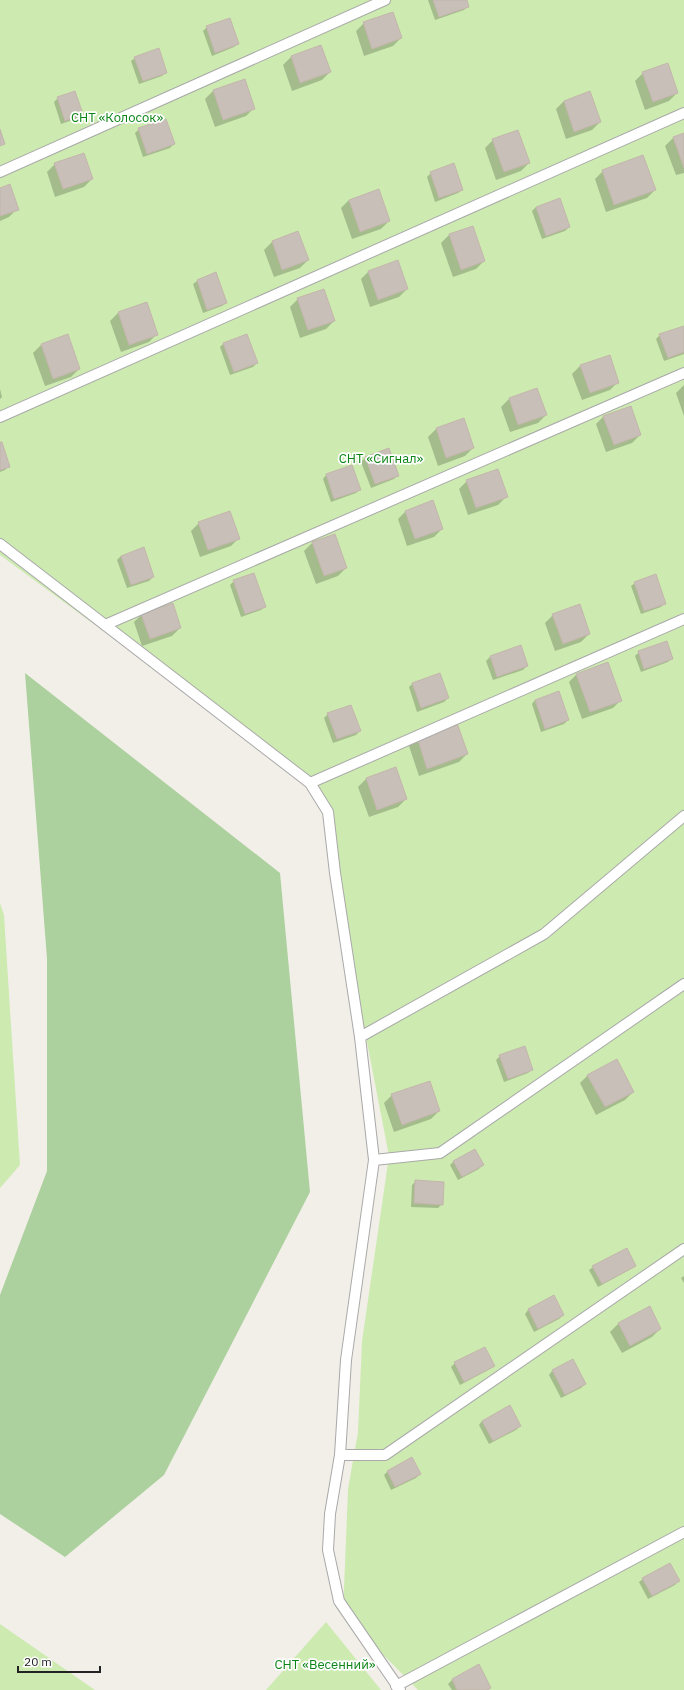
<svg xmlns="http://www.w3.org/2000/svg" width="684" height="1690" font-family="'IBM Plex Sans',sans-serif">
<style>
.grass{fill:#cdebb0}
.forest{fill:#add19e}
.shadow{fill:#0003}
.building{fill:#c7bfb8;stroke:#c4b6ab}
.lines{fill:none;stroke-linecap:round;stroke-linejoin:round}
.lane-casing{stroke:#a9a9a9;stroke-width:12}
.lane{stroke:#fff;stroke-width:10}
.labels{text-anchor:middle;stroke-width:3.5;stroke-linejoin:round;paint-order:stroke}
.park-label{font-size:13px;fill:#0c8416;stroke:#fff}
</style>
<rect width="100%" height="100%" fill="#f2efe9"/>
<!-- grass -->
<g class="grass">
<polygon points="0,0 684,0 684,1690 418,1690 343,1614 348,1489 358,1432 362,1341 389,1156 318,789 0,555"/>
<polygon points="0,903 4,915 20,1165 0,1188"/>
<polygon points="326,1622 381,1690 266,1690"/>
<polygon points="0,1624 95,1690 0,1690"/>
</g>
<!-- forest -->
<polygon class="forest" points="25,673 280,873 310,1192 164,1475 65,1557 0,1514 0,1295 47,1171 47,959"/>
<!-- shadow -->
<g class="shadow">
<polygon points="428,0 466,0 468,6 464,10 435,20"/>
<polygon points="364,23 401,38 393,46 364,56 356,31"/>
<polygon points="207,27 238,44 234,47 212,56 203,31"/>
<polygon points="291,57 330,72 322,80 292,91 283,65"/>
<polygon points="135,58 166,72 162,76 139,84 131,61"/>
<polygon points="643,73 677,93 669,101 645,110 635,81"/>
<polygon points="244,80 254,108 246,116 215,127 205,99 213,91"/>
<polygon points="589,92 600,122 592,130 566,139 556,109 564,101"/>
<polygon points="58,98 82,114 78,118 61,124 54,102"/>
<polygon points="139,129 174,144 170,148 143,157 135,133"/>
<polygon points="684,134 684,173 676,175 665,146 673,138"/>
<polygon points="493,140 529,163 521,171 496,180 485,148"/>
<polygon points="55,164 92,179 84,187 55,197 47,172"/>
<polygon points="603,171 655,190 647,198 606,212 595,179"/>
<polygon points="431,173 462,190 458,193 435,202 427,177"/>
<polygon points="0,189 17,209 9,217 0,221"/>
<polygon points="349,200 389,221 381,229 352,239 341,208"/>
<polygon points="536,207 569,227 565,231 542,239 532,211"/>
<polygon points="472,227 484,261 476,269 453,277 441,243 449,235"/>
<polygon points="298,232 308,260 300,268 274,277 264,250 272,242"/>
<polygon points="369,271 407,289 399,297 370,307 361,279"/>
<polygon points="216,274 226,303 222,306 203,313 193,284 197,281"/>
<polygon points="298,299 334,321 326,329 300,338 290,307"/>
<polygon points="146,303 157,334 149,342 121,352 110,321 118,313"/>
<polygon points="684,327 684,354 664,361 656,339 660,335"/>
<polygon points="224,343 257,363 253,367 230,375 220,347"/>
<polygon points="41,345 79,369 71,377 45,386 33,353"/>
<polygon points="580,366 618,382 610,390 582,400 572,374"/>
<polygon points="684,385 684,416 676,393"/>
<polygon points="0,389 2,397 0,399"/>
<polygon points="537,389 546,415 538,423 510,432 501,407 509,399"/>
<polygon points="604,416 640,435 632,443 606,452 596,424"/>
<polygon points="436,429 473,448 465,456 438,466 428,437"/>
<polygon points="0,443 9,466 5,470 0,472"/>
<polygon points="389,450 398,475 394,479 371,488 361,462 365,458"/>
<polygon points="326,475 359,490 356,493 331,502 323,479"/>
<polygon points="467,481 506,497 498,505 468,515 459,489"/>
<polygon points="406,511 442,529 434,537 407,546 398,519"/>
<polygon points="199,523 239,538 231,546 200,557 191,531"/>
<polygon points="335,535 346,568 338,576 316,584 304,551 312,543"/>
<polygon points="121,556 153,577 149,581 127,588 117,560"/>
<polygon points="234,581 265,607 261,610 241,617 230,585"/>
<polygon points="635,583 665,603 661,607 641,614 631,586"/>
<polygon points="142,614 180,628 172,636 142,646 134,622"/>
<polygon points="553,615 589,634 581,642 555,651 545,623"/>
<polygon points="520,647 527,666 523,670 493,680 486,661 490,657"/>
<polygon points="639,652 672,658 668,662 641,672 635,656"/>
<polygon points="577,674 621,700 613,708 582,719 569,682"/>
<polygon points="412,684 448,698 444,702 417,712 409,687"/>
<polygon points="535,700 568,720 564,724 541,732 532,704"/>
<polygon points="328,714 360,731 356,735 333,743 324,718"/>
<polygon points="417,738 467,754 459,762 419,776 409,746"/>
<polygon points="366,779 406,799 398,807 369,817 358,787"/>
<polygon points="500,1056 532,1069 528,1073 504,1082 496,1060"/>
<polygon points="588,1075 633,1092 625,1100 596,1115 580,1083"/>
<polygon points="392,1095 439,1111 431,1119 394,1132 384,1103"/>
<polygon points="454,1161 482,1165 479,1169 458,1180 450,1165"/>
<polygon points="416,1181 442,1204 438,1208 411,1207 412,1185"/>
<polygon points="635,1266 631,1269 598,1287 589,1270 593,1267"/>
<polygon points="684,1276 684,1283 681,1278"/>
<polygon points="649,1308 660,1329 652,1337 622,1353 610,1332 618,1324"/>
<polygon points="528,1310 563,1315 559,1319 534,1332 525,1314"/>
<polygon points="455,1363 494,1366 490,1369 460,1385 451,1367"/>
<polygon points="552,1371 585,1384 581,1388 561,1398 549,1375"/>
<polygon points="482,1421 520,1426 516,1430 489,1444 479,1425"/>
<polygon points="387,1472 420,1474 416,1478 391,1490 384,1475"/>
<polygon points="643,1579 678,1581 675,1585 648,1599 639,1582"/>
<polygon points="479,1666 490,1688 488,1690 452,1690 448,1684 452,1680"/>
</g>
<!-- building -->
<g class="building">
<polygon points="433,0 467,0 469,7 439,17"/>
<polygon points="393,12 402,38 372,49 363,22"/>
<polygon points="230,18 239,44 215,53 206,26"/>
<polygon points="321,45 331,72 300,83 291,56"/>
<polygon points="159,48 167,73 143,81 134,57"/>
<polygon points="668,63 678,93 653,102 642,72"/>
<polygon points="245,79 255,109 223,120 213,90"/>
<polygon points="75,91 83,114 65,121 57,97"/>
<polygon points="590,91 601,122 574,132 564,101"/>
<polygon points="166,119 175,144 147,154 138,128"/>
<polygon points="0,129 5,144 0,146"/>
<polygon points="518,130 530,163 504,172 492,139"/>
<polygon points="684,133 684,168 673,137"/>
<polygon points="84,153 93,179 63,189 54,163"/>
<polygon points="643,155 656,190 614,205 602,170"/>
<polygon points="454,163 463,190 439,198 430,172"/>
<polygon points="10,184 19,210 0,216 0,188"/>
<polygon points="379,189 390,221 360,232 349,200"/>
<polygon points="560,198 570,227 546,236 536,207"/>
<polygon points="473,226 485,261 461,270 449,234"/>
<polygon points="298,231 309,260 282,270 272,241"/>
<polygon points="398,260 408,289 378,300 368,271"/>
<polygon points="216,272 227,303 207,310 197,280"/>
<polygon points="324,289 335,321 308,330 297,298"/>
<polygon points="147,302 158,335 129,345 118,312"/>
<polygon points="684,326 684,352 668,358 659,334"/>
<polygon points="68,334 80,369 53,379 41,344"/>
<polygon points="247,334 258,363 234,372 223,343"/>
<polygon points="610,355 619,383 590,393 580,365"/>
<polygon points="537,388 547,415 518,425 509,398"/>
<polygon points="631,406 641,435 614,445 603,416"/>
<polygon points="464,418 474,448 446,458 436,428"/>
<polygon points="0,442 2,442 10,467 0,470"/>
<polygon points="389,448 399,476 375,484 365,457"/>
<polygon points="352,465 361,490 334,499 326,474"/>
<polygon points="498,469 508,497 476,508 466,480"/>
<polygon points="433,500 443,529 415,539 405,511"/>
<polygon points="230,511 240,539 208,550 198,522"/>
<polygon points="335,534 347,568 324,576 312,542"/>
<polygon points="144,547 154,577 131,585 121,556"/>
<polygon points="254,573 266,607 245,614 233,580"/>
<polygon points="656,574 666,604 644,611 634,582"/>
<polygon points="173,603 181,628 150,639 141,614"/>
<polygon points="580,604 590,634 563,644 552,614"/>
<polygon points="667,641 673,659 644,669 638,651"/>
<polygon points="521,645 528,666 497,677 490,656"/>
<polygon points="608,662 622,701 590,712 576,674"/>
<polygon points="440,673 449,698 421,708 412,683"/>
<polygon points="559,691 569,720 545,729 535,700"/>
<polygon points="351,705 361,731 337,739 327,713"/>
<polygon points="457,723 468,754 427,769 417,737"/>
<polygon points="396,767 407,799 377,810 366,778"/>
<polygon points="525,1046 533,1070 508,1079 499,1055"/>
<polygon points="617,1059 634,1092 605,1107 587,1075"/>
<polygon points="430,1081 440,1111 402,1125 391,1094"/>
<polygon points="475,1149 484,1165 462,1177 453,1161"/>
<polygon points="415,1180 444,1182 443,1205 414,1203"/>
<polygon points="627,1248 636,1266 602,1284 592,1266"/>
<polygon points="554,1295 564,1315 538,1329 528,1309"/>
<polygon points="650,1306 661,1329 630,1346 618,1323"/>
<polygon points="485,1347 495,1366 464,1382 454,1362"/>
<polygon points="573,1359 586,1384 565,1395 552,1370"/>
<polygon points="510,1405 521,1426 493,1441 482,1421"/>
<polygon points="412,1457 421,1474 395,1487 387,1471"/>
<polygon points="670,1563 680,1581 652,1596 642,1578"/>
<polygon points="479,1664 491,1688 487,1690 457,1690 452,1679"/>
</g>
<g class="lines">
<!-- lane casing -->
<g class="lane-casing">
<g id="lane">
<polyline points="0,172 385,0"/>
<polyline points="0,417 684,113"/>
<polyline points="0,544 310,783 328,812 335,873 360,1037 544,934 684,816"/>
<polyline points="105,625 684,373"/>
<polyline points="310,783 684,619"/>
<polyline points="360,1037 374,1160 346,1360 340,1455 330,1514 328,1550 339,1601 400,1690"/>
<polyline points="374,1160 440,1153 684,984"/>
<polyline points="340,1455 385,1455 684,1249"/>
<polyline points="396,1686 684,1532"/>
</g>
</g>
<!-- lane -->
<use href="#lane" class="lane"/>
</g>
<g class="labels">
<!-- park labels -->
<g class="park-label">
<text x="117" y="122">СНТ «Колосок»</text>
<text x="381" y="463">СНТ «Сигнал»</text>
<text x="325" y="1669">СНТ «Весенний»</text>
</g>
</g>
<!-- scale -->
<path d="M18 1666v6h82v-6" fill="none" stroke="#222222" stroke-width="2"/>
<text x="24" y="1666" font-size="12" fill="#222222" stroke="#ffffff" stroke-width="3" paint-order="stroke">20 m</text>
</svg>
